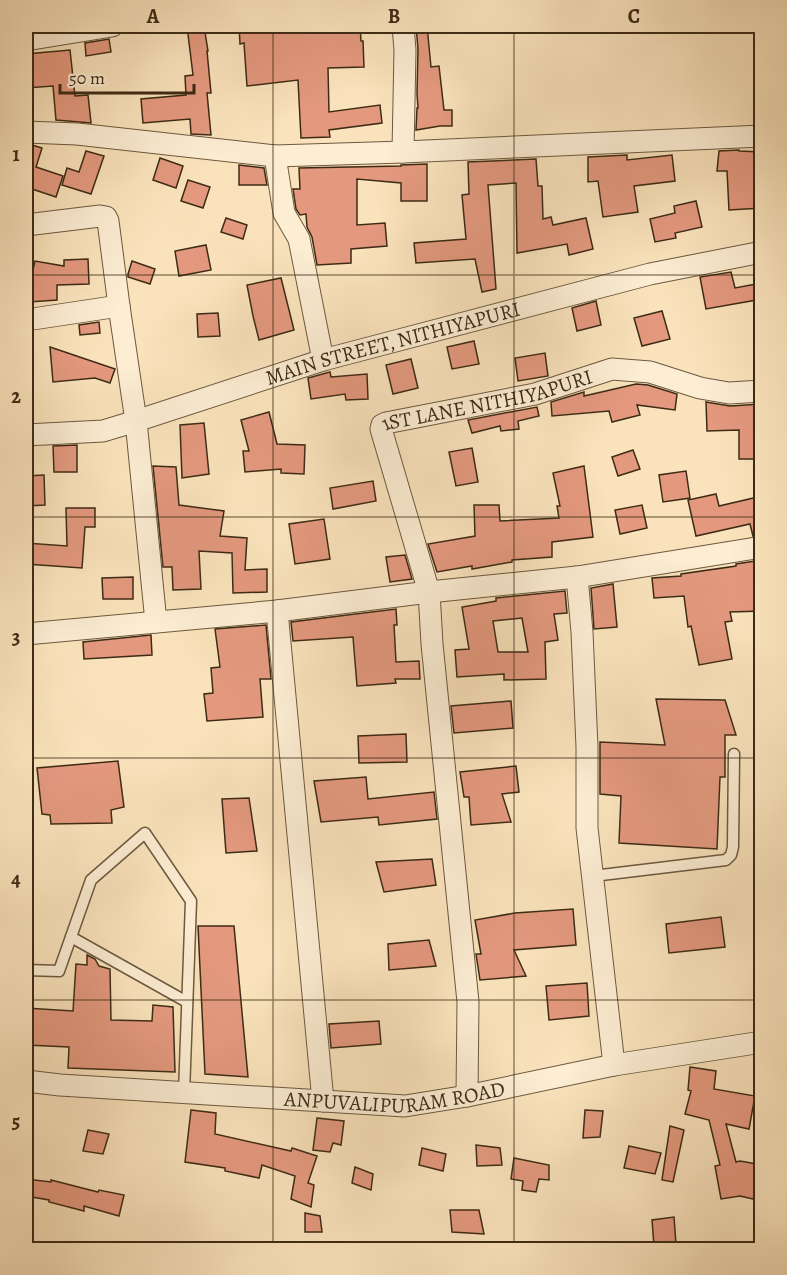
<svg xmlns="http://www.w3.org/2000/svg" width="787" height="1275" font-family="Alegreya,serif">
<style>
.building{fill:#e4997f;stroke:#3d2b15;stroke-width:1.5;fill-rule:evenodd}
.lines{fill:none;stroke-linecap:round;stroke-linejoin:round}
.lane-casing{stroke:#6c593f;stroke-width:13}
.street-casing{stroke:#6c593f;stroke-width:23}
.lane{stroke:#fcedd3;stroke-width:10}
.street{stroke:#fcedd3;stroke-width:21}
.grid{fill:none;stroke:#3d2b15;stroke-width:1.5;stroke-opacity:0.55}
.labels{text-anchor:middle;stroke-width:6;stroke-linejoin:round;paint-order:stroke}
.street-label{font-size:21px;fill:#3d2b15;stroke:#fcedd3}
.neatline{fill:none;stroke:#3d2b15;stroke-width:2}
.grid-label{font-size:20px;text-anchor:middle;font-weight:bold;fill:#3d2b15}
</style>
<rect width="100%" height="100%" fill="#fae3bc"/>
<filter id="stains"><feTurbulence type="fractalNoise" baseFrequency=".00333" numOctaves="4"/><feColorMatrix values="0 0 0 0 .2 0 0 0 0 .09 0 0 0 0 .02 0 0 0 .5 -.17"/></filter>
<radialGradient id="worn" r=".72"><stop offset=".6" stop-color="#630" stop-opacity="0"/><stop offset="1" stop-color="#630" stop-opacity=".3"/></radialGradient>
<!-- building -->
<g class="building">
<polygon points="187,26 204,26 208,51 207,51 211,93 207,93 211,135 191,134 190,119 143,123 141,99 186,95 185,76 193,75"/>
<polygon points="239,26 360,26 361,41 363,41 364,67 328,68 329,112 380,105 382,123 329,130 330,137 301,138 298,80 247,86 244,43 240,44"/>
<polygon points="416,26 427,26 431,67 439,66 444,110 452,110 452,126 440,126 416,130 417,108 418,108 417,94 418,49"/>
<polygon points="109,39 111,52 86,56 85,43"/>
<polygon points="70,50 75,96 88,95 91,123 56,120 53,86 26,88 26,54"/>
<polygon points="26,145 32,145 42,148 36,167 63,176 56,197 29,188 28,191 26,191"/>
<polygon points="739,150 739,151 762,152 762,177 760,177 762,208 729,210 727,171 717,171 719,151"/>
<polygon points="86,151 104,156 91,194 62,185 67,168 79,172"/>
<polygon points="627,155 627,160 672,155 675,181 634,186 638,212 603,217 598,181 588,182 588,157"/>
<polygon points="160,158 183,166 176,188 153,180"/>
<polygon points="536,159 538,186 542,186 543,219 551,217 553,225 586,218 593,249 569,255 567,244 517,253 516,183 488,185 496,289 482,292 475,259 416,263 414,243 466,239 462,195 469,194 468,162"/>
<polygon points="427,164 427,201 401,201 401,183 357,179 357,225 385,223 387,246 351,249 351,263 317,265 312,237 307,227 306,214 300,215 296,209 293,189 300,189 299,168 401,166 401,165"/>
<polygon points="239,165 264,168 267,185 239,185"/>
<polygon points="188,180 210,187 203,208 181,201"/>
<polygon points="696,201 702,227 675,233 676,238 655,242 650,219 675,213 674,206"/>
<polygon points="226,218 247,225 243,239 221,232"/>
<polygon points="206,245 211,270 179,276 175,251"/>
<polygon points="88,259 89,284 57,285 57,300 29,302 27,283 30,282 35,261 64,266 64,260"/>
<polygon points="132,261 155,269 150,284 128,277 128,274"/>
<polygon points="731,272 735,288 762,283 762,299 706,309 700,277"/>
<polygon points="281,278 294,330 259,340 253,316 247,285"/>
<polygon points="596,301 601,325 577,331 572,308"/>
<polygon points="662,311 670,339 642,346 634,318"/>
<polygon points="218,313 220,336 198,337 197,314"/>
<polygon points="99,322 100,333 80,335 79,325"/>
<polygon points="474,341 479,364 452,369 447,347"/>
<polygon points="50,347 115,369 110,383 95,378 53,382"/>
<polygon points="545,353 548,376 518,381 515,358"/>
<polygon points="411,359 418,388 393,394 386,365"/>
<polygon points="330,372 331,377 367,374 368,399 346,400 345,394 311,399 308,378"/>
<polygon points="636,384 648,385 677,394 675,410 637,405 640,415 612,422 609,411 552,416 551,402 584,392 584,396"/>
<polygon points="706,402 730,406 762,404 761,459 739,459 739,430 707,431"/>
<polygon points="537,407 539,416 518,421 519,429 501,431 500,426 472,433 468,420"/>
<polygon points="269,412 277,444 305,445 304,474 281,473 281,469 245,472 243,451 249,451 241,420"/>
<polygon points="204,423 209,474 182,478 180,425"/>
<polygon points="77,445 77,472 54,472 53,446"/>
<polygon points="472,448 478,482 456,486 449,452"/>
<polygon points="633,450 640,469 618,476 612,457"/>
<polygon points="153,466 176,467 179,505 224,511 220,536 247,538 245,570 267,569 267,592 233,593 232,553 199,551 201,589 173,590 172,567 163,567"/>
<polygon points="584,466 593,537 552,542 552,557 512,560 512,562 472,569 472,566 437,572 428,544 475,536 474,505 499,505 500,521 559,518 557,506 560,506 553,473"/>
<polygon points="686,471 690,498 663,502 659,475"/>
<polygon points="44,475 45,505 26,506 26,476"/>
<polygon points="373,481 376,501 333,509 330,488"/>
<polygon points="716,494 719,506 762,496 762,534 753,536 750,524 696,536 688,500"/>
<polygon points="642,505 647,528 620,534 615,510"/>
<polygon points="66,508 95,508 95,527 85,527 82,568 26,564 26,543 67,546"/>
<polygon points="324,519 330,559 295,564 289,524"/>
<polygon points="405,555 412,579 390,582 386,557"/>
<polygon points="762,560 762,611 730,612 732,621 725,622 732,659 699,665 691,626 688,627 684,596 654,598 652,578 681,576 681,574 736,566 736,564"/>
<polygon points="133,577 133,599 103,599 102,578"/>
<polygon points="613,584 617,627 594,629 591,588"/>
<path d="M565,591l2,22 -13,1 4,26 -13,2 1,37 -42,1v-6l-47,3 -2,-27 14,-1 -7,-42 34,-6v-3zM522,618l6,34h-30l-5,-31z"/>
<polygon points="396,609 397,625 394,625 396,662 419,661 420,679 395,679 396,683 357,686 353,637 293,641 291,622"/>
<polygon points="266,625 271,679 260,679 263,717 207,721 204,694 213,693 211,668 220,667 215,629"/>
<polygon points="151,635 152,655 84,659 83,642"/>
<polygon points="656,699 725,700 736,735 725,735 725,777 720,777 717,849 619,843 621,796 600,794 600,742 665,745"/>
<polygon points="511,701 513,728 454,733 451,706"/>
<polygon points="406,734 407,762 359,763 358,736"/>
<polygon points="118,761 124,807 111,810 112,823 51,824 50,815 42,814 37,768"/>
<polygon points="516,766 519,792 502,794 511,822 471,825 469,797 464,797 460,772"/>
<polygon points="366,777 368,799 434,792 437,819 379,825 378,817 321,822 314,781"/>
<polygon points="249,798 257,851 226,853 222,799"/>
<polygon points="432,859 436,885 384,892 376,862"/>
<polygon points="573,909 576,945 514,950 526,976 480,980 476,954 481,954 475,920 515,913"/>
<polygon points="721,917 725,947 669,953 666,924"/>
<polygon points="198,926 234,926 248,1077 205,1074"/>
<polygon points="429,940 436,966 389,970 388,944"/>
<polygon points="87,955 95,959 99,966 110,969 111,1020 152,1021 153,1005 173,1007 175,1072 68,1068 69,1047 26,1045 26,1008 73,1011 76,964 87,965"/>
<polygon points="587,983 589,1016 549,1020 546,986"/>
<polygon points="379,1021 381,1044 331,1048 329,1024"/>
<polygon points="690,1067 716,1071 714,1089 755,1096 749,1129 726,1124 736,1162 740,1161 762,1165 762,1201 740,1196 721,1199 715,1166 720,1165 709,1120 685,1114 691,1091 688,1090"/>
<polygon points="191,1110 216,1113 215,1134 291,1151 292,1148 317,1156 308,1183 314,1185 311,1207 291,1199 295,1176 262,1165 259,1178 225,1171 225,1168 185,1162"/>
<polygon points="585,1110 603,1111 600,1137 583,1138"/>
<polygon points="317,1118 344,1121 341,1145 333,1143 330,1152 313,1150"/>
<polygon points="670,1126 684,1130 673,1182 662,1180"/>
<polygon points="88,1130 109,1134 103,1154 83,1151"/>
<polygon points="476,1145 500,1148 502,1165 477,1166"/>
<polygon points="629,1146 661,1153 655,1174 624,1168"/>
<polygon points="422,1148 446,1154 443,1171 419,1165"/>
<polygon points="514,1158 549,1165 549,1180 539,1179 536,1192 522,1190 523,1181 511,1179"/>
<polygon points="355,1167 373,1174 371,1190 352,1183"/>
<polygon points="26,1179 51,1182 51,1180 98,1192 99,1190 124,1195 119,1216 84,1206 84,1211 49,1202 49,1200 26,1196"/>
<polygon points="450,1210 479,1210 484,1234 452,1232"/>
<polygon points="305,1213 320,1216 322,1232 305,1232"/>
<polygon points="674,1217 676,1244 654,1246 652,1220"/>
</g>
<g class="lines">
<!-- lane casing -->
<g class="lane-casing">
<g id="lane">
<polyline points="593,876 726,860 731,855 733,847 734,754"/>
<polyline points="71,937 187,1002"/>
<polyline points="26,970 59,971 91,880 145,833 191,901 184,1093"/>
</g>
</g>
<!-- street casing -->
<g class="street-casing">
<g id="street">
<polyline points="403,26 405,50 403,152"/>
<polyline points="26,40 112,26"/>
<polyline points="26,132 77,134 275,156 403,152 762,136"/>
<polyline points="275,156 284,213 299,239 323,360"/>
<polyline points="26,225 100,216 106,217 108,221 119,306 136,421 156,622"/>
<polyline points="26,320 119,306"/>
<path id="s1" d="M26,435l77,-4 33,-10 187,-61 327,-86 112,-22"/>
<polyline points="577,577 582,632 587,747 587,828 614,1065"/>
<polyline points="277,611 323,1101"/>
<polyline points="26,634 277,611 429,592 577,577 762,547"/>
<path id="s2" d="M26,1081l34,4 345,21 62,-10 147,-31 148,-23"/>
<path id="s3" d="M467,1096l1,-94 -36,-358 -3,-52 -48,-163 1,-4 4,-2 149,-29 77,-25 38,3 50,16 29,5 33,-2"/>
</g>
</g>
<!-- lane -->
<use href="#lane" class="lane"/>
<!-- street -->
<use href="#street" class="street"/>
</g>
<!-- grid -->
<path class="grid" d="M273,26v1224M514,26v1224M26,275h736M26,517h736M26,758h736M26,1000h736"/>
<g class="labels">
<!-- street labels -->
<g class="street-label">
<text dy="7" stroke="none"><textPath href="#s1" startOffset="380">MAIN STREET, NITHIYAPURI</textPath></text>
<text dy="7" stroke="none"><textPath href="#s3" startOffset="788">1ST LANE NITHIYAPURI</textPath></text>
<text dy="7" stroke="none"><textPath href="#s2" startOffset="370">ANPUVALIPURAM ROAD</textPath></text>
</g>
</g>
<!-- margin -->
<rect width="787" height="1275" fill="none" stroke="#fae3bc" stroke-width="66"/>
<!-- scale -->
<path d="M60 84v9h134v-9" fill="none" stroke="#3d2b15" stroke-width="3"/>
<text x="69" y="84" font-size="18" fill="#3d2b15" stroke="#fcedd3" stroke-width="4.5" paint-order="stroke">50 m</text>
<rect x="33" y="33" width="721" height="1209" class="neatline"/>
<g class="grid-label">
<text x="153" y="23">A</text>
<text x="394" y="23">B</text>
<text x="634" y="23">C</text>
<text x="16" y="161">1</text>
<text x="16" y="403">2</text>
<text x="16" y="644">3</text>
<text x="16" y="886">4</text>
<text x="16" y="1128">5</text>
</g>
<rect width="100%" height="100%" filter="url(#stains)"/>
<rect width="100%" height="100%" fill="url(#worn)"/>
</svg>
